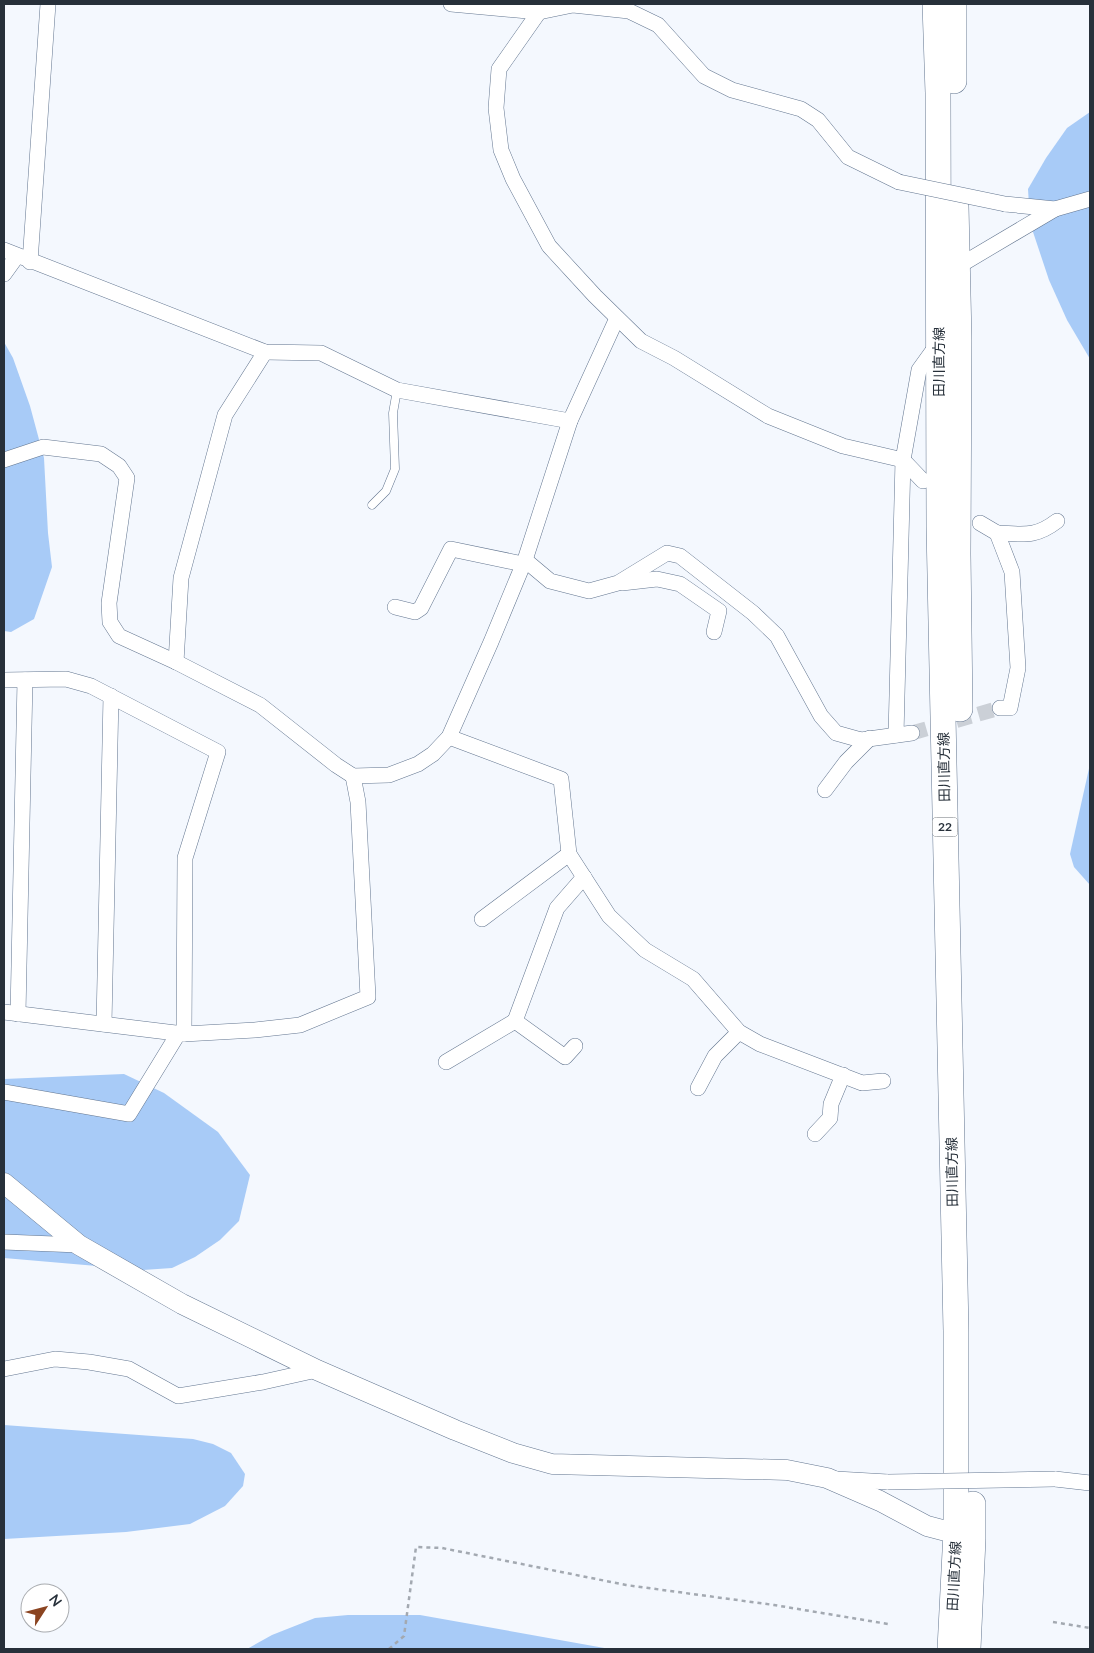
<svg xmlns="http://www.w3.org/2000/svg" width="1094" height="1653" font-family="Lato,'Noto Sans JP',sans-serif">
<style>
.forest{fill:#a8cbf7}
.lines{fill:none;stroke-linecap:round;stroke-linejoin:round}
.minor-tunnel{stroke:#cbd0d7;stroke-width:15;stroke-dasharray:15 8;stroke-linecap:butt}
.service-casing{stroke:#637690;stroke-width:9}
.minor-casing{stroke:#637690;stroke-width:16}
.tertiary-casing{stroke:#637690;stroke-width:21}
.primary-casing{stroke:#637690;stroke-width:26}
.path{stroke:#a3a9b1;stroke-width:2.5;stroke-dasharray:4 4;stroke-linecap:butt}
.service{stroke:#fff;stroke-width:8}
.minor{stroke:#fff;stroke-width:15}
.tertiary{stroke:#fff;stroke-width:20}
.primary{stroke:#fff;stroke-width:25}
.minor-bridge-casing{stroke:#637690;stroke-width:16;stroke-linecap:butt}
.minor-bridge{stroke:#fff;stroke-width:15}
.labels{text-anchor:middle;stroke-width:5;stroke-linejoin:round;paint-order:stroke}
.shield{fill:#fff;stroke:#686e75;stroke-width:1}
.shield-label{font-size:12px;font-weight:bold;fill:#27303a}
.street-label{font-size:14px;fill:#27303a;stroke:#fff}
</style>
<rect width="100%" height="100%" fill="#f4f8fe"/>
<!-- forest -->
<g class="forest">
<polygon points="1090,112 1090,359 1067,320 1049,280 1030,223 1028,189 1046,158 1067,128"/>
<polygon points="4,342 13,358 30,406 44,458 48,533 52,567 34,619 11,632 4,631"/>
<polygon points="1090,764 1090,885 1074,867 1070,854"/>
<polygon points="124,1074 164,1093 218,1132 250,1175 239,1221 220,1240 195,1257 172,1268 143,1270 4,1258 4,1079"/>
<polygon points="4,1425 193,1439 213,1444 231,1453 245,1474 243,1486 225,1506 190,1524 126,1532 4,1539"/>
<polygon points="348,1615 420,1615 610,1649 247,1649 272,1635 315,1618"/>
</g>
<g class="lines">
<!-- minor-tunnel -->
<polyline class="minor-tunnel" points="912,733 1000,708"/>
<!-- service casing -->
<g class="service-casing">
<polyline id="service" points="372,505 386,491 395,469 393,413 397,390"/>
</g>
<!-- minor casing -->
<g class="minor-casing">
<g id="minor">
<polyline points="451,4 539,12 573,5 629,11 658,25 704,76 732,90 801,109 818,120 848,157 899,182"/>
<polyline points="549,4 539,12 499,69 496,108 501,150 513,179 549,246 595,296 641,341 674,358 768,416 843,446 903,460 923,481"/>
<polyline points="1005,204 1055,209 1090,199"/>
<polyline points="4,250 265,352 321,353 397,390 570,421"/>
<polyline points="30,262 48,4"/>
<polyline points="957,267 1055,209"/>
<polyline points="4,274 17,256"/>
<polyline points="4,460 43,447 101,454 119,466 127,478 109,603 110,622 119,636 176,662 260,705 336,765 353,776 389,775 418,764 433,754 449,737 491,642 525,560 570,421 617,318"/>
<polyline points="980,523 997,533 1012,572 1018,668 1010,708 1000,708"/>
<path d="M997,533c26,1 38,5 60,-12"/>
<polyline points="525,560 550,581 589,591 618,583 667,553 680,556 753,613 777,636 821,716 836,733 861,740 912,733"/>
<polyline points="622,583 657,579 680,584 719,611 714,632"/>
<polyline points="395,607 415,612 421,608 451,549 523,564"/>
<polyline points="176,662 181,578 225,415 265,352"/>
<polyline points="4,680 66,679 91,686 218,752 185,858 184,1034"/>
<polyline points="896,735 903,460 919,370 937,345"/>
<polyline points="449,737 561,779 569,854 609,916 645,950 693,979 739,1032 760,1044 862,1083 883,1081"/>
<polyline points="825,790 846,762 870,738"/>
<polyline points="482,919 569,854"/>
<polyline points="4,1012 184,1034 255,1030 300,1025 368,997 358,802 353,776"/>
<polyline points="18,1014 25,680"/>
<polyline points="104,1024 111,696"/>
<polyline points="575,1046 565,1057 515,1021 557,908 584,877"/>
<polyline points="446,1062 515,1021"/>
<polyline points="698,1088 715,1056 739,1032"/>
<polyline points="4,1092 129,1114 178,1034"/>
<polyline points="815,1134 830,1118 831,1104 843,1075"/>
<polyline points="4,1242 79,1245"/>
<polyline points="4,1369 55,1359 89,1362 129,1369 178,1396 263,1382 317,1370"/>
<polyline points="836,1479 888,1482"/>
<polyline points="1055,1479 1090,1483"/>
</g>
</g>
<!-- tertiary casing -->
<g class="tertiary-casing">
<polyline id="tertiary" points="4,1183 79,1245 182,1304 317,1370 455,1430 513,1453 552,1464 787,1470 827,1478 880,1501 927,1526 969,1537"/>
</g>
<!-- primary casing -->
<g class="primary-casing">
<g id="primary">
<polyline points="935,4 938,93 939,527 956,1331 956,1532 950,1649"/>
<polyline points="954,4 954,81"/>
<polyline points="956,206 959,339 958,554 960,709"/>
<polyline points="968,1649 973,1539 973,1504"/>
</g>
</g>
<!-- path -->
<g class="path">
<polyline points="1053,1622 1090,1628"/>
<polyline points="389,1649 404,1636 416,1547 442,1548 626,1585 774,1605 888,1624"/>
</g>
<!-- service -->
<use href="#service" class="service"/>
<!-- minor -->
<use href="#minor" class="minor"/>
<!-- tertiary -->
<use href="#tertiary" class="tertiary"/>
<!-- primary -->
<use href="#primary" class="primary"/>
<!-- minor-bridge casing -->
<g class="minor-bridge-casing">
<g id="minor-bridge">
<polyline points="899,182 1005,204"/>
<polyline points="888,1482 1055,1479"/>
</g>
</g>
<!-- minor-bridge -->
<use href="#minor-bridge" class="minor-bridge"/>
</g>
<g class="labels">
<!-- shield labels -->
<rect class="shield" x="932.5" y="817.5" width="25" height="19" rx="4"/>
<g class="shield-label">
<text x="945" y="831">22</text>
</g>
<!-- street labels -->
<g class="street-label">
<text transform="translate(939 362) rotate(-90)" y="5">田川直方線</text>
<text transform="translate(944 767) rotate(-91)" y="5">田川直方線</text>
<text transform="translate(952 1172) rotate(-91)" y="5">田川直方線</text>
<text transform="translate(954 1576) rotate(-87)" y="5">田川直方線</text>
</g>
</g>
<!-- border -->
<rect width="1094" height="1653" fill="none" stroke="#27303a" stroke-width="10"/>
<!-- north arrow -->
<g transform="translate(45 1608) rotate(54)"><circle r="24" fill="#ffffff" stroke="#a9acb0"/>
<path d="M0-4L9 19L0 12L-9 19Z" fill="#8b4421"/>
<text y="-8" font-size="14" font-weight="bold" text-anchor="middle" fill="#27303a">N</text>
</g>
</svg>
